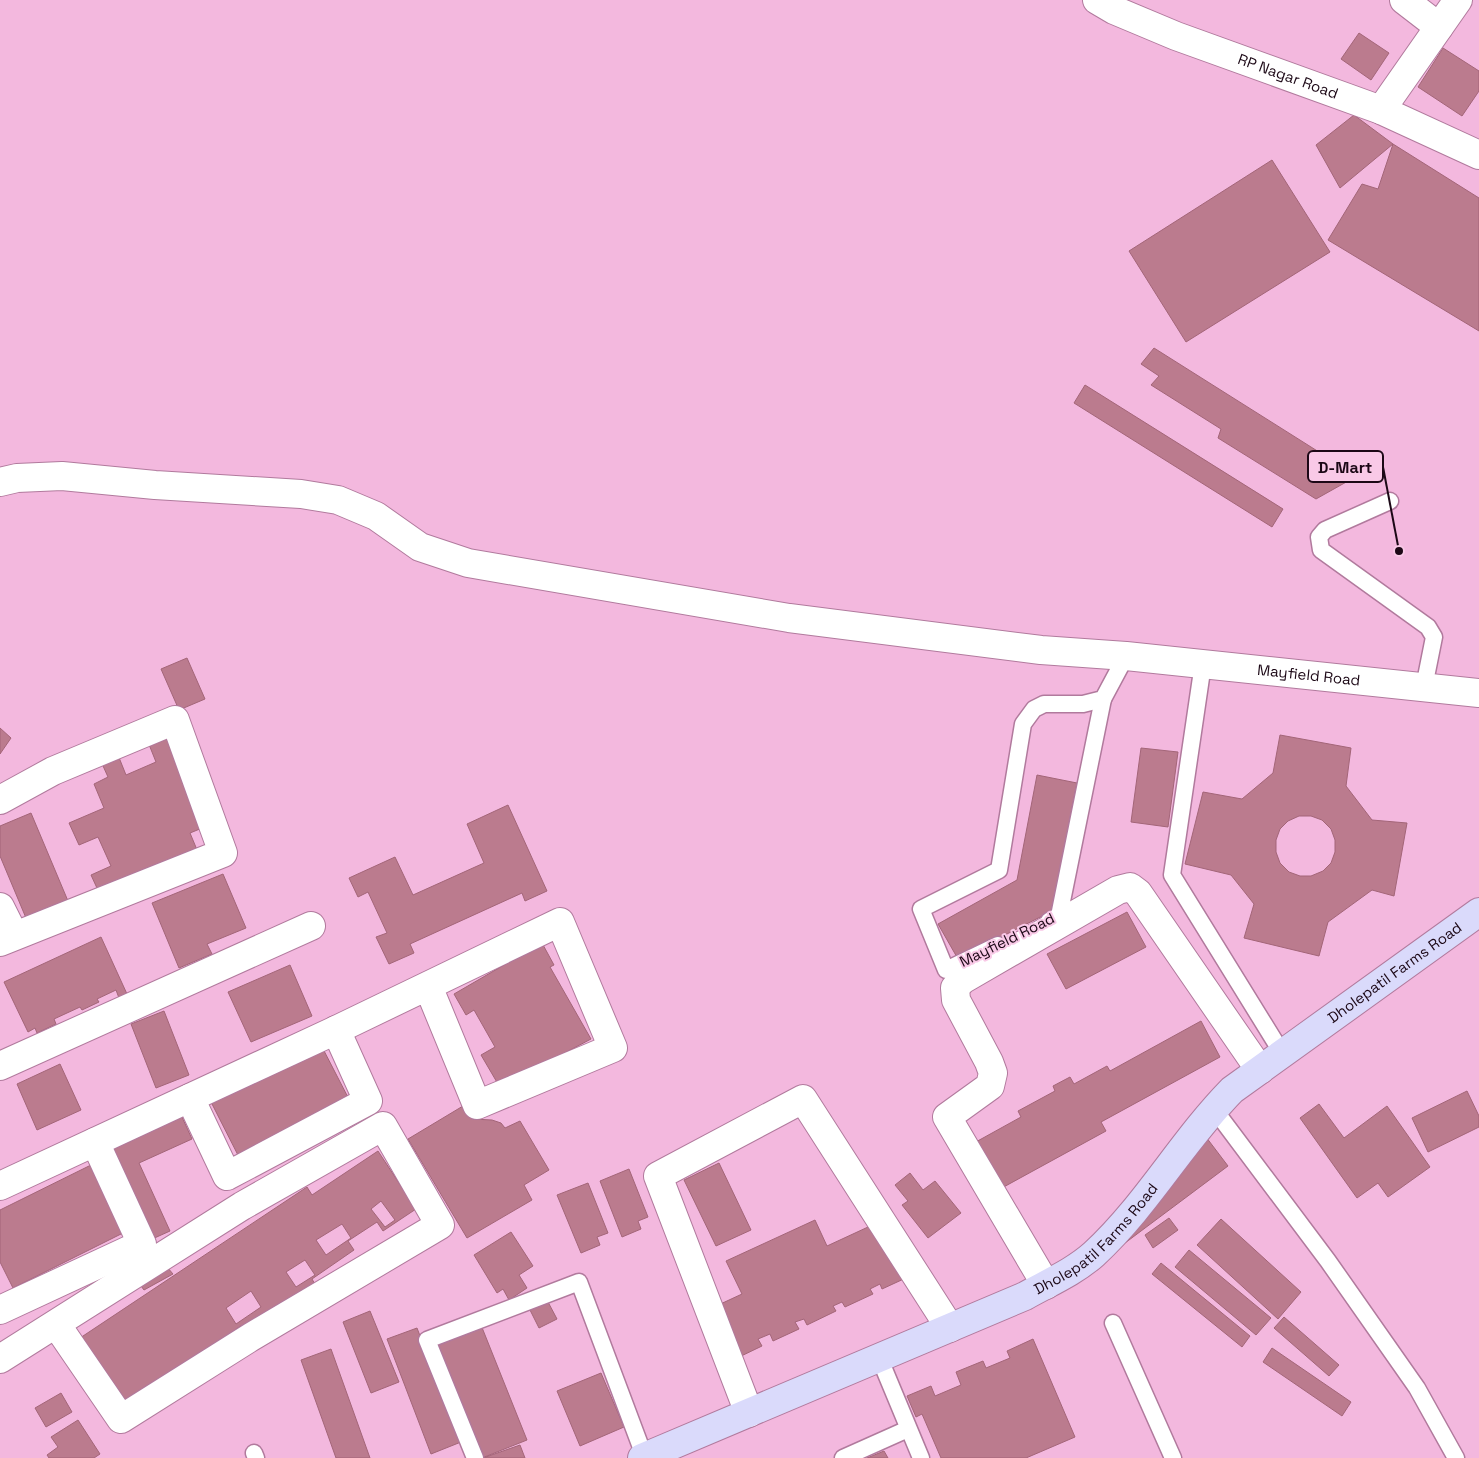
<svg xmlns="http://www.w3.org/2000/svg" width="1479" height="1458" font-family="'Space Grotesk',sans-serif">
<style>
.building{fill:#bb7b8e;stroke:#a36578;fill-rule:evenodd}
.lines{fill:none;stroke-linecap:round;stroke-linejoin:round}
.lane-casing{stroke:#b17a9d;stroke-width:19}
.street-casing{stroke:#b17a9d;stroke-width:30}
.secondary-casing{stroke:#b17a9d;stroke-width:30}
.lane{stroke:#fff;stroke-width:16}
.street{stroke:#fff;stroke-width:28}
.secondary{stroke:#dadafb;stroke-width:28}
.labels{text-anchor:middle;stroke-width:4;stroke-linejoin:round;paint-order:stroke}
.street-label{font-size:15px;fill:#1c0816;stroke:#f9c9e7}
.leader{fill:none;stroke:#1c0816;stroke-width:2}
.callout-dot{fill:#1c0816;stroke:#f9c9e7;stroke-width:2}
.callout{fill:#f9c9e7;stroke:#1c0816;stroke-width:2}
.callout-label{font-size:16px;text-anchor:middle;font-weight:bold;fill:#1c0816}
</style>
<rect width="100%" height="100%" fill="#f3b8de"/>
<!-- building -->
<g class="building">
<polygon points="1359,33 1389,53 1371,80 1341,59"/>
<polygon points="1443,48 1479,71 1479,91 1462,116 1418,87"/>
<polygon points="1354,115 1393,144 1340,188 1316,145"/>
<polygon points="1393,144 1479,198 1479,331 1328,240 1362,184 1378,189"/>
<polygon points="1272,160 1330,252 1186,342 1129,251"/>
<polygon points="1154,348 1357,476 1316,499 1218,438 1221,429 1151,385 1159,376 1141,364"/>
<polygon points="1085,385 1283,509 1272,527 1074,403"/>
<polygon points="187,658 205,699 179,710 161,669"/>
<polygon points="170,727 212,824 190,833 200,857 102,899 91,875 111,866 98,837 79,845 69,823 104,808 94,784 108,777 99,757 116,750 126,775 156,762 146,737"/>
<polygon points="0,728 11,738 0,754"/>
<path d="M1280,735l71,13 -5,38 26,34 35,3 -13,73 -22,-6 -44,32 -9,34 -75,-18 10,-34 -23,-29 -46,-11 18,-72 39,7 31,-26zM1299,816h12l11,4 9,9 4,11v12l-4,11 -8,8 -12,5h-11l-11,-4 -9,-9 -4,-11v-12l4,-11 8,-8z"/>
<polygon points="1141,748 1178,752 1168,827 1131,822"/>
<polygon points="1037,775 1077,783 1052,911 958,959 938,924 1017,880"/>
<polygon points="508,805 547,891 525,901 522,893 410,944 414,953 389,964 376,937 387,933 368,892 358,897 349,878 395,857 413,895 484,863 467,824"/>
<polygon points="31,813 68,901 26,918 0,856 0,826"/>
<polygon points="223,874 246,928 207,944 212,954 179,968 152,903"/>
<polygon points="1127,912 1146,947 1066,989 1047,954"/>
<polygon points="101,937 127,994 119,998 116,990 97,999 99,1002 82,1010 80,1007 54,1019 56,1024 37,1033 35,1028 28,1032 4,982"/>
<polygon points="542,943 554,965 550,967 591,1039 525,1074 498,1084 481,1055 495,1047 474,1010 466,1015 454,994"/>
<polygon points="290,965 312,1016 251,1042 228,992"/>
<polygon points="164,1011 189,1075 156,1088 131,1024"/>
<polygon points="1201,1021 1220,1057 1101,1122 1106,1131 1000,1189 974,1143 1021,1117 1018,1111 1055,1091 1053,1086 1070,1077 1074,1084 1107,1066 1110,1071"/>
<polygon points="321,1045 353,1107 242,1163 211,1102"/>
<polygon points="60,1064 81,1110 37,1130 17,1084"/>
<polygon points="1467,1091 1479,1116 1479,1127 1428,1152 1412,1118"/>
<polygon points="1319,1104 1344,1138 1387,1106 1430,1167 1388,1197 1378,1183 1357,1198 1300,1118"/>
<polygon points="463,1106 473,1119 492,1120 501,1123 505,1128 520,1121 549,1170 524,1185 532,1200 467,1238 408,1139"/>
<polygon points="182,1117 192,1139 139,1163 170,1231 150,1240 109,1150"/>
<polygon points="1206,1137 1228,1166 1125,1243 1121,1240"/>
<path d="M378,1151l38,58 -33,22 -6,-9 -29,19 6,9 -42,29 4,7 -70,46 -5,-6 -5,3 3,5 -112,74 -47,-70 227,-151 5,8zM381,1201l14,19 -10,7 -14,-18zM342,1224l9,14 -25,17 -10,-15zM305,1260l10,15 -19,12 -10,-15zM251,1291l10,16 -25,17 -10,-16z"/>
<polygon points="719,1163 751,1230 716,1246 684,1180"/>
<polygon points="93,1164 127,1231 13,1288 0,1262 0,1210"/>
<polygon points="629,1169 648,1217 638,1221 641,1229 622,1237 600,1181"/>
<polygon points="910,1173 923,1190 935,1181 961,1213 928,1238 902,1205 908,1201 895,1185"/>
<polygon points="588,1183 608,1233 597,1237 600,1245 581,1253 557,1195"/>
<polygon points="1169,1218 1178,1230 1153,1248 1145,1235"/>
<polygon points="1221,1219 1301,1292 1278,1319 1197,1245"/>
<polygon points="815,1220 827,1246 881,1221 908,1277 882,1289 880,1284 870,1289 873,1294 845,1307 842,1302 833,1306 836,1311 807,1325 804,1319 795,1322 799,1329 773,1341 770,1334 758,1339 762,1346 737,1358 714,1307 742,1294 726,1261"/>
<polygon points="511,1232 533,1266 519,1275 527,1288 509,1300 503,1289 497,1293 474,1255"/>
<polygon points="1189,1250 1271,1318 1256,1335 1175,1267"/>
<polygon points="162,1261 173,1274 144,1290 138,1282"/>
<polygon points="1161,1263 1250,1336 1242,1347 1152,1274"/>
<polygon points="548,1302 557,1319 539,1328 530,1310"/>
<polygon points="370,1311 399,1382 371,1393 343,1322"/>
<polygon points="1284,1317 1339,1365 1329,1376 1274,1328"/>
<polygon points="479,1320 527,1440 482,1458 432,1339"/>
<polygon points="417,1328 461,1442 431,1454 387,1339"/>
<polygon points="1033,1339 1075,1437 1026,1458 941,1458 922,1414 916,1417 907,1396 931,1386 935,1396 961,1385 956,1372 983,1361 986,1368 1010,1358 1007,1351"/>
<polygon points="1272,1348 1351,1402 1342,1416 1263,1362"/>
<polygon points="331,1349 370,1458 336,1458 301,1360"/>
<polygon points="601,1373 624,1427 580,1446 557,1391"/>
<polygon points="61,1393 72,1412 46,1427 35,1408"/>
<polygon points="78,1420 100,1454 94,1458 49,1458 47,1455 58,1447 51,1437"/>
<polygon points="520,1445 525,1458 483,1458"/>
<polygon points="884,1451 888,1458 867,1458"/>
</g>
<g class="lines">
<!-- lane casing -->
<g class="lane-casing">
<g id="lane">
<polyline points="1390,501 1325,530 1319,537 1321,550 1428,627 1434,637 1424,687"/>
<polyline points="1203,664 1172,875 1282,1053"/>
<polyline points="1049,921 1059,916 1103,699"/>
<polyline points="998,945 946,970 921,909 999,870 1023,724 1034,709 1044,704 1083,704 1103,699 1126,656"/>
<polyline points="1214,1109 1328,1261 1417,1388 1456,1458"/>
<polyline points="1113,1323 1173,1458"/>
<polyline points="879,1357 921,1458"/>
<polyline points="254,1453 256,1458"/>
<polyline points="475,1458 427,1340 579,1282 645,1458"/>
<polyline points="843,1458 908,1429"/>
</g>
</g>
<!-- street casing -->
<g class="street-casing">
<g id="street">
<path id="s1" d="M1097,0l17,10 62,26 205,74 98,45"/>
<polyline points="1404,0 1439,27"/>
<polyline points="1381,110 1458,0"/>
<path id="s2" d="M0,482l17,-4 45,-2 93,9 146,9 37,6 38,16 44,31 48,16 321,55 252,32 85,6 353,37"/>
<polyline points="0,800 53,771 175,720 223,853 0,942"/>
<polyline points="0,907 14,935"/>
<polyline points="0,1066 311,926"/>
<polyline points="190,1098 227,1176 368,1101 336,1030"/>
<polyline points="0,1186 336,1030 560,922 613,1048 477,1105 428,986"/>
<polyline points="1046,1285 947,1117 990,1086 993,1073 989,1062 956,1000 955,988 962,980 1118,890 1130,887 1138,893 1260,1070"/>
<polyline points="0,1310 142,1244 95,1142"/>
<polyline points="0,1359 242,1206 383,1126 440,1225 251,1337 121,1419 56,1324"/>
<polyline points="749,1413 658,1176 803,1099 950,1328"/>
</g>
</g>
<!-- secondary casing -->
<g class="secondary-casing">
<g id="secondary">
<path id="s3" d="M642,1458l383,-162c23,-13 49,-24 69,-42 53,-49 88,-113 138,-164l247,-178"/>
</g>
</g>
<!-- lane -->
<use href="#lane" class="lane"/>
<!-- street -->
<use href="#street" class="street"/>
<!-- secondary -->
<use href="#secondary" class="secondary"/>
</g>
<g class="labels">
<!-- street labels -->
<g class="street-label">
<text dy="5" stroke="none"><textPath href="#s1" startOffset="206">RP Nagar Road</textPath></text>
<text dy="5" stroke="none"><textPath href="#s2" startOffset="1334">Mayfield Road</textPath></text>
<text transform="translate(1007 940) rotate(-26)" y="5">Mayfield Road</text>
<text dy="5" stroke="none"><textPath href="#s3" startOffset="912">Dholepatil Farms Road</textPath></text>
<text dy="5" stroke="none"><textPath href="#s3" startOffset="508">Dholepatil Farms Road</textPath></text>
</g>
</g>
<!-- callouts -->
<path class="leader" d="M1399 551L1383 467"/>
<circle class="callout-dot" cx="1399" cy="551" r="5"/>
<rect class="callout" x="1308" y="451" width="75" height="31" rx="5"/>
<g class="callout-label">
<text x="1345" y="473">D-Mart</text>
</g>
</svg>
